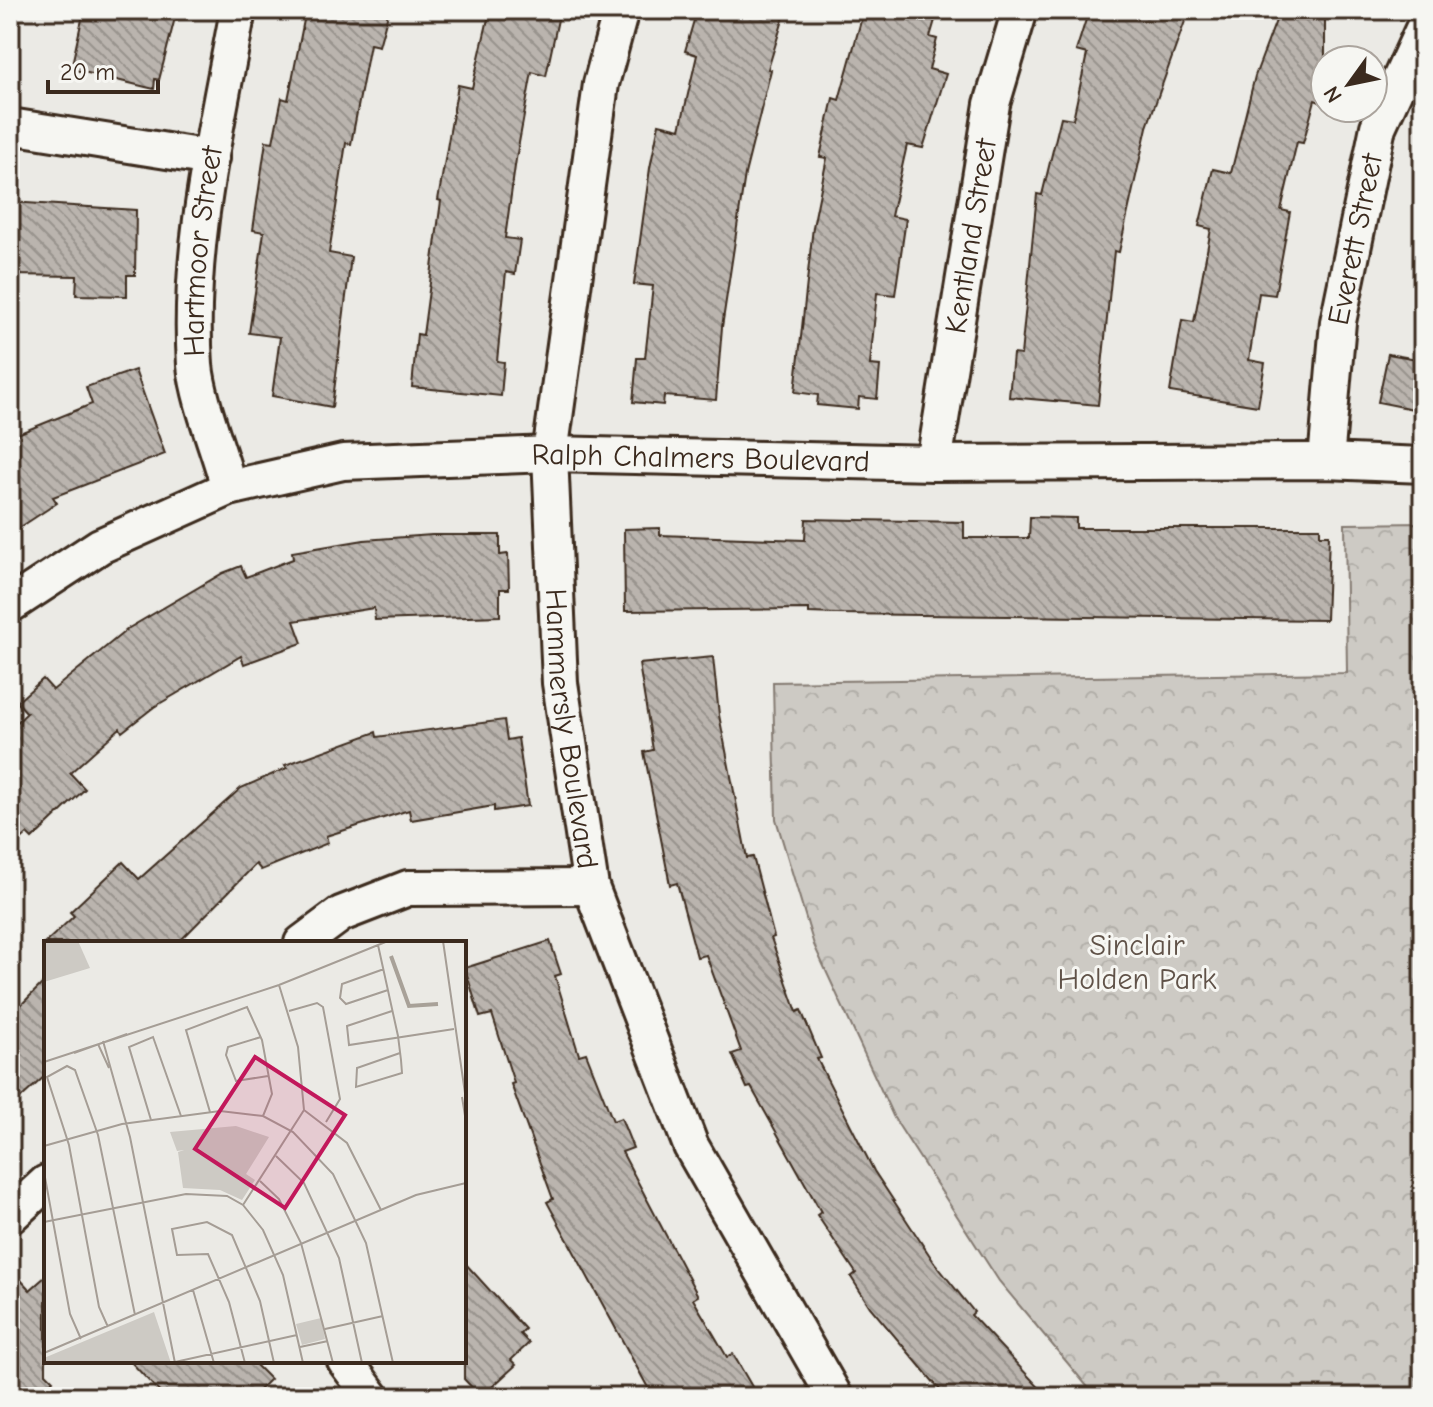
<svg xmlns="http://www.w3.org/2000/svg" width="1433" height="1407" font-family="'Comic Neue',sans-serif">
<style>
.park{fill:url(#park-crowns);stroke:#847a71;stroke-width:2}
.building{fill:url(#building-back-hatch);stroke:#3b2a1e;stroke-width:2}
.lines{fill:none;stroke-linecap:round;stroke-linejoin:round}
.minor-casing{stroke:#3b2a1e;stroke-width:40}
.minor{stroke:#f6f6f2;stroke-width:34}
.labels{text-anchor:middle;stroke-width:6;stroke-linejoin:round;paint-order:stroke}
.street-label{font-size:30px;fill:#3b2a1e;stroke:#f6f6f2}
.park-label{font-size:30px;fill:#605248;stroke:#f6f6f2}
.inset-river{fill:none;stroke:#a8a198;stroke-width:4}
.inset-road{fill:none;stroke:#a59d95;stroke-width:2}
.view{fill:#c2185b;fill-opacity:0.15;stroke:#c2185b;stroke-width:4}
.inset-edge{fill:none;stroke:#3b2a1e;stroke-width:4}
</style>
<defs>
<pattern id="park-crowns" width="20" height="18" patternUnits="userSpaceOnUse" patternTransform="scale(2)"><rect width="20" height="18" fill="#cdcac4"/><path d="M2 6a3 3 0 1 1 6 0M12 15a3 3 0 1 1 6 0" fill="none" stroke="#b1aea8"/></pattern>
<pattern id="building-back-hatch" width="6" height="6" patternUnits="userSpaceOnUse" patternTransform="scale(2)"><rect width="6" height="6" fill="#bab4ae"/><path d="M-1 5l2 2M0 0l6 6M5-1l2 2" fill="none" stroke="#98938d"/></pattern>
</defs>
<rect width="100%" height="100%" fill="#ebeae5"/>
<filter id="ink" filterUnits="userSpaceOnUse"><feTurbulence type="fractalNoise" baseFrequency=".0125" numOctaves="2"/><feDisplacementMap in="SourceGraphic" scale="16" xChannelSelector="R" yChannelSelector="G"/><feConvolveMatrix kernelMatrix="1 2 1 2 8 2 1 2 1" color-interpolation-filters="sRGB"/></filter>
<g filter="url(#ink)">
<!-- park -->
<polygon class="park" points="1423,523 1423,1397 1096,1397 999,1281 894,1118 814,945 776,819 773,682 1347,673 1345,524"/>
<!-- building -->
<g class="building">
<polygon points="84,10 177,10 159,80 155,79 154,89 71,69"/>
<polygon points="306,10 389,10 379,46 370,44 351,144 346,143 329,253 351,257 332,407 272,396 280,337 249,333 264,232 253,230 266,141 273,142 282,98 288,100"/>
<polygon points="490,10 560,10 546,76 532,72 516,159 505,238 520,240 515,274 506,272 497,361 504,362 501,396 412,387 417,334 423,335 441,201 438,200 458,85 472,88"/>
<polygon points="697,10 786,10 768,69 771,70 745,174 722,327 716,400 664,396 663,405 633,402 637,358 645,358 653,286 634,284 650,168 659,124 680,129 697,55 685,51"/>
<polygon points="864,10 938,10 930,37 937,39 929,69 946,74 923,148 907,145 891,216 906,219 895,295 877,293 870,365 880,366 877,399 859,397 858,409 817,405 818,395 795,392 813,227 827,158 820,157 833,98 839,100"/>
<polygon points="1089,10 1189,10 1147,127 1119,252 1114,251 1098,405 1009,397 1013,354 1021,355 1037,194 1042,195 1061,117 1073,119 1087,54 1076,51"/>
<polygon points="1280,10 1325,10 1325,104 1315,100 1303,143 1297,142 1281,210 1290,212 1275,295 1259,293 1249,360 1265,363 1258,406 1170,392 1182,320 1194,322 1211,229 1199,226 1213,169 1231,173 1255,76"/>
<polygon points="10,202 136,210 135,275 127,275 127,296 76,295 77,276 10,275"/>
<polygon points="1388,354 1423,360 1423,411 1378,402"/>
<polygon points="135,370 165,454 53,497 57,503 10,534 10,437 92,404 86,387"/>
<polygon points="1030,517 1076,518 1076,528 1320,528 1320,535 1329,535 1326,620 836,614 809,613 809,609 625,611 624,529 660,528 660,535 805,540 806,519 964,522 964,538 1029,538"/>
<polygon points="432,535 500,535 500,555 508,554 509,589 500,589 500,616 375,620 374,608 294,621 302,643 244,664 241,656 154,707 122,732 120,728 70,773 85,789 32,839 27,834 10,849 10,729 27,713 17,702 43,679 53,690 129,628 223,573 241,566 246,577 293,559 292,552 364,540"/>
<polygon points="713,657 719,715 747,858 753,857 774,937 771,938 797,1012 801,1010 821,1058 817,1059 874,1171 934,1262 974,1312 971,1315 1048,1397 946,1397 870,1307 851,1277 856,1273 817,1215 821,1212 751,1087 747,1088 732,1054 741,1051 706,955 697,957 677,883 670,885 644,752 653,750 639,664"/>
<polygon points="504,720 507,740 518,738 528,806 494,811 494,806 411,820 409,810 326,836 328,843 261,870 256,864 178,943 45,943 74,916 70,912 123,862 139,879 241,788 287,768 285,765 376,732 377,737"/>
<polygon points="550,941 561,974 555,976 579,1055 586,1053 613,1121 621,1118 633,1148 622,1152 698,1296 693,1299 727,1357 733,1354 758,1397 653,1397 547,1202 553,1199 511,1084 514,1083 492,1014 480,1017 465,968"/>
<polygon points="46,980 46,1075 10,1108 10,1016"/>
<polygon points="464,1262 525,1329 520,1334 529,1343 511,1360 516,1365 481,1397 464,1379"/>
<polygon points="10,1268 30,1290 46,1276 46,1373 53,1380 35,1397 10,1397"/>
<polygon points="130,1361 252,1361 270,1379 252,1397 164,1397"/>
</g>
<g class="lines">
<!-- minor casing -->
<g class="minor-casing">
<g id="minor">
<path id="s1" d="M621,10l-20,74 -51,370 10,229 31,204 100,259 144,251"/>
<polyline points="10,126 211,158"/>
<path id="s2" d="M1326,461l12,-139 40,-195 45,-98"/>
<path id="s3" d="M934,463l58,-359 28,-94"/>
<path id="s4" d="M229,488c-9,-35 -31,-88 -34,-123 -8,-118 22,-239 43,-355"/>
<path id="s5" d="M10,605l90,-59 129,-58 114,-26 207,-8 384,9 392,-2 97,4"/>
<polyline points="302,943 341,914 408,888 591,887"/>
<polyline points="10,1216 46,1183"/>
<polyline points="345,1361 372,1397"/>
</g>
</g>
<!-- minor -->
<use href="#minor" class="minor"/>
</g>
</g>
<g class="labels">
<!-- street labels -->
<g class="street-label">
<text dy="10" stroke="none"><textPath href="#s3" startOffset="230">Kentland Street</textPath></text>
<text dy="10" stroke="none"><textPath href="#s2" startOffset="224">Everett Street</textPath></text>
<text dy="10" stroke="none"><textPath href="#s4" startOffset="242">Hartmoor Street</textPath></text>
<text dy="10" stroke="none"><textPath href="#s5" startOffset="724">Ralph Chalmers Boulevard</textPath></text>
<text dy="10" stroke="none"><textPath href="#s1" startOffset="726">Hammersly Boulevard</textPath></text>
</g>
<!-- park labels -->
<g class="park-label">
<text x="1137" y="955">Sinclair<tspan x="1137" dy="34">Holden Park</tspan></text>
</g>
</g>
<!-- overview -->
<g transform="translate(44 941)">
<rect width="422" height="422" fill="#ebeae5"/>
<path d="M0,0h34l12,27 -46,14z" fill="#cdcac4"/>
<path d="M192,185l33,11 -23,37 9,6 -13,20 -22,-10 -37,-2 -5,-36 6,-2 -7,1 -7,-19zM110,371l17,51h-127v-5zM277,377l4,21 -23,6 -6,-21z" fill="#cdcac4"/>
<path class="inset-river" d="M347,15l18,50 29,-2"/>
<path class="inset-road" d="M399,0l23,159M334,4l20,91 3,24 1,13 -46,14 1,-19 43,-15M340,28l-42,15 -2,14 6,6 42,-14M245,70l28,-8 6,4 17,92 -14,23M348,70l-45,15 2,19 105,-16M217,96l-33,10 -2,8 10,26 32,-5M59,100l27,96 45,226M54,103l11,24M30,112l53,-19M0,121l235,-77 109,-44M418,156l4,25M260,169l43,33 34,67M166,171l-24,-82 61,-23 15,33 10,54 -9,22M107,179l-22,-73 24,-10 28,79M0,205l78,-22 98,-13 43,5 30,16 40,42 33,69 27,120M232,215l28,27 35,75 23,105M0,231l26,142 11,25M216,240l19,18 22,44 32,120M199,264l61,-95 -6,-63 -19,-62M0,281l142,-28 41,2 16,9 20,25 20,45 20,88M149,349l21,73M64,386l-9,-20 -30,-162 -22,-68 20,-11 8,4 23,65 37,180M281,388l58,-13M256,406l28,-6M0,412l372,-158 50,-12M131,421l122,-27M201,422l-16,-61 -21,-48 -31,1 -5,-26 35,-7 25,13 28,66 14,62"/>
<path class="view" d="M211,116l90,58 -60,93 -90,-59z"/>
<rect width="422" height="422" class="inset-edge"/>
</g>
<!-- margin -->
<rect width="1433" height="1407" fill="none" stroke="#f6f6f2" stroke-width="40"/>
<rect x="20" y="20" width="1393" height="1367" fill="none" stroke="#3b2a1e" stroke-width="3" filter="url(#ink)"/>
<!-- north arrow -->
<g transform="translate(1349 84) rotate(237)"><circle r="38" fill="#f6f6f2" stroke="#aba49d" stroke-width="2"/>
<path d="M0-6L14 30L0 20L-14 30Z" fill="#3b2a1e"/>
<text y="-12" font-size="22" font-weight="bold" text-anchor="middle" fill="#3b2a1e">N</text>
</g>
<!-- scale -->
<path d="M48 80v12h110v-12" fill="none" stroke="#3b2a1e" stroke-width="4"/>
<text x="60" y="80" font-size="24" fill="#3b2a1e" stroke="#f6f6f2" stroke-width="6" paint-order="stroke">20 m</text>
</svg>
